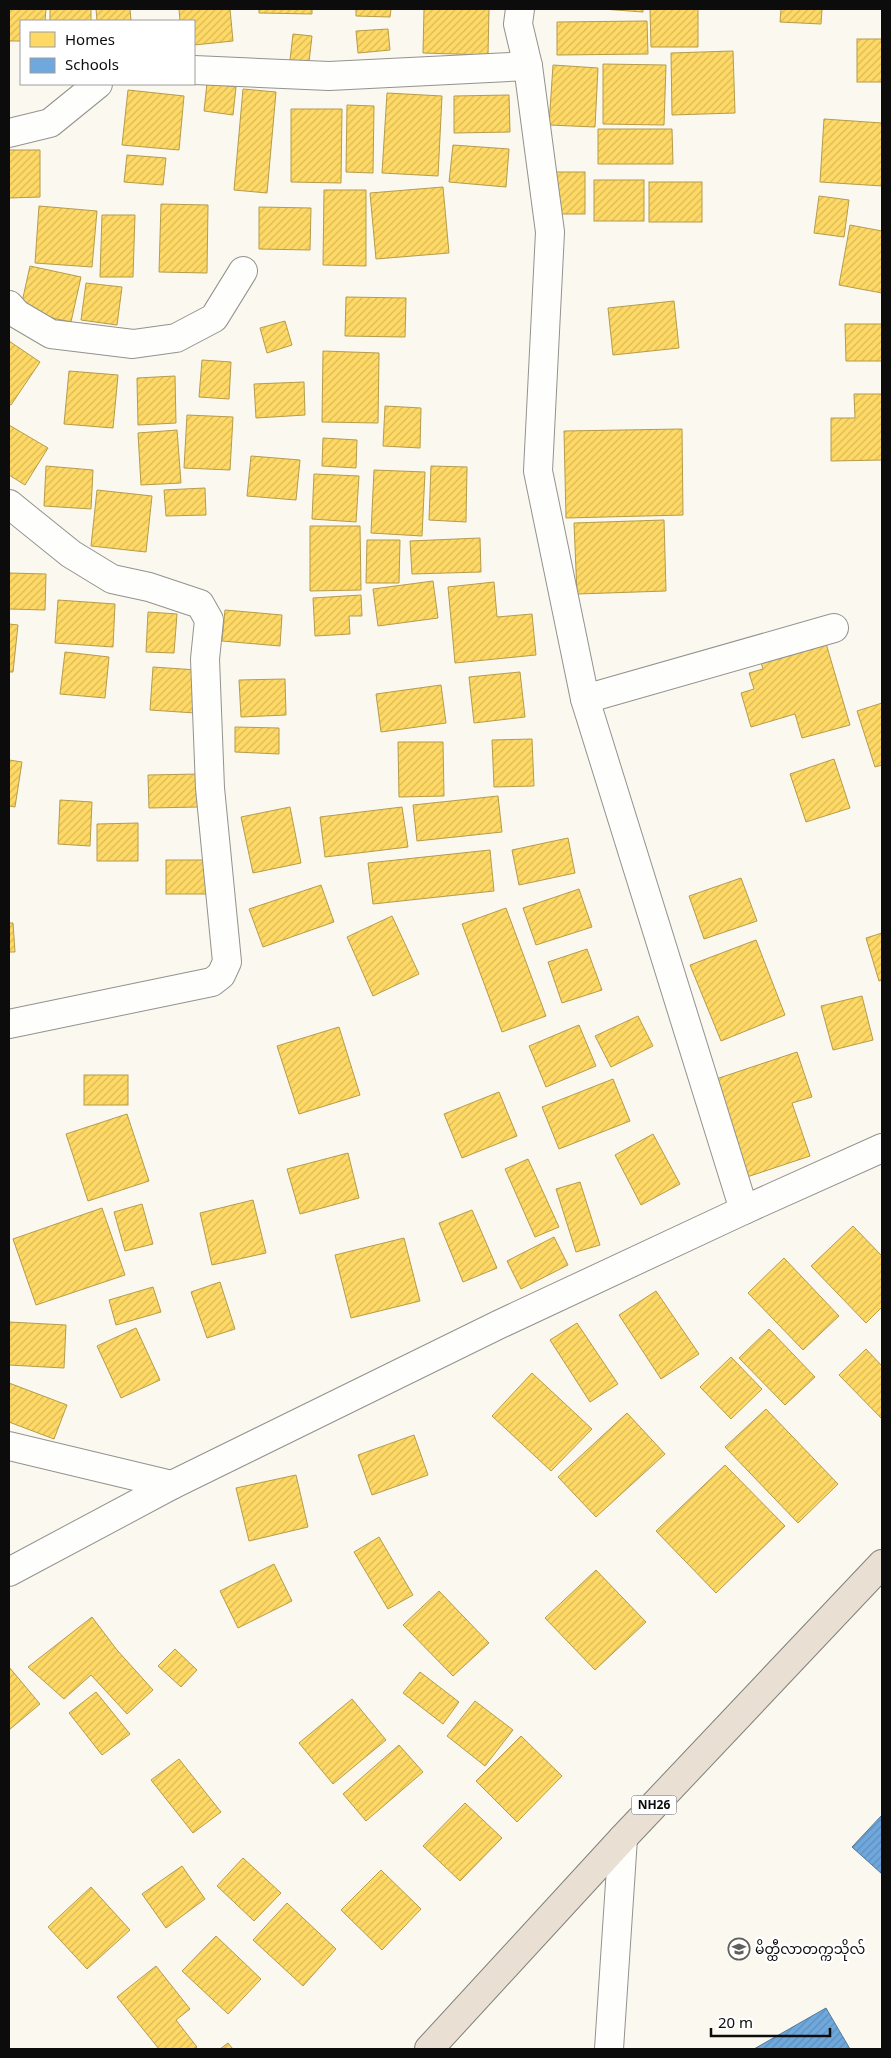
<svg xmlns="http://www.w3.org/2000/svg" width="891" height="2058" font-family="Georgia,'Noto Sans Myanmar',serif">
<style>
.homes{fill:url(#homes-hatch);stroke:#b69c4b}
.schools{fill:url(#schools-hatch);stroke:#51799e}
.lines{fill:none;stroke-linecap:round;stroke-linejoin:round}
.minor-casing{stroke:#93928e;stroke-width:30}
.highway-casing{stroke:#80807c;stroke-width:30}
.minor{stroke:#fefefd;stroke-width:28}
.highway{stroke:#eadfd3;stroke-width:28}
.labels{text-anchor:middle;stroke-width:5;stroke-linejoin:round;paint-order:stroke}
.shield{fill:#fff;stroke:#555;stroke-width:1}
.shield-label{font-size:12px;font-weight:bold;fill:#0c0c0c}
.poi-label{font-size:14px;fill:#0c0c0c;stroke:#fff;text-anchor:start}
</style>
<defs>
<pattern id="homes-hatch" width="6" height="6" patternUnits="userSpaceOnUse" patternTransform="scale(1.25)"><rect width="6" height="6" fill="#ffd966"/><path d="M-1 1l2-2M0 6l6-6M5 7l2-2" fill="none" stroke="#d9b957"/></pattern>
<pattern id="schools-hatch" width="6" height="6" patternUnits="userSpaceOnUse" patternTransform="scale(1.25)"><rect width="6" height="6" fill="#6fa8dc"/><path d="M-1 1l2-2M0 6l6-6M5 7l2-2" fill="none" stroke="#5f8fbc"/></pattern>
</defs>
<rect width="100%" height="100%" fill="#faf8ef"/>
<!-- homes -->
<g class="homes">
<polygon points="9,9 46,9 45,21 21,21 21,41 9,41"/>
<rect x="50" y="9" width="41" height="12"/>
<polygon points="96,9 130,9 131,21 97,21"/>
<polygon points="179,9 230,9 233,41 194,45 194,21 180,21"/>
<polygon points="259,9 312,9 312,14 259,13"/>
<polygon points="356,9 391,9 390,17 356,16"/>
<polygon points="424,9 489,9 488,55 423,53"/>
<polygon points="602,9 643,9 643,12"/>
<polygon points="650,9 698,9 698,47 651,47"/>
<polygon points="781,9 822,9 821,24 780,22"/>
<polygon points="647,21 648,54 557,55 557,22"/>
<polygon points="388,29 390,50 358,53 356,31"/>
<polygon points="293,34 312,36 309,62 290,60"/>
<rect x="857" y="39" width="25" height="43"/>
<polygon points="733,51 735,113 672,115 671,53"/>
<polygon points="603,64 666,65 664,125 603,124"/>
<polygon points="553,65 598,68 595,127 549,125"/>
<polygon points="207,83 236,87 233,115 204,111"/>
<polygon points="243,89 276,92 267,193 234,190"/>
<polygon points="128,90 184,96 179,150 122,145"/>
<polygon points="387,93 442,96 438,176 382,173"/>
<polygon points="509,95 510,132 454,133 454,96"/>
<polygon points="347,105 374,106 373,173 346,172"/>
<polygon points="291,109 342,109 341,183 291,182"/>
<polygon points="824,119 882,123 882,186 820,182"/>
<polygon points="598,129 672,129 673,164 598,164"/>
<polygon points="453,145 509,149 506,187 449,182"/>
<polygon points="9,150 40,150 40,197 9,198"/>
<polygon points="127,155 166,158 163,185 124,182"/>
<rect x="550" y="172" width="35" height="42"/>
<rect x="594" y="180" width="50" height="41"/>
<rect x="649" y="182" width="53" height="40"/>
<polygon points="443,187 449,253 376,259 370,193"/>
<polygon points="324,190 366,190 366,266 323,265"/>
<polygon points="819,196 849,200 844,237 814,233"/>
<polygon points="161,204 208,205 207,273 159,272"/>
<polygon points="39,206 97,211 92,267 35,263"/>
<polygon points="259,207 311,208 310,250 259,249"/>
<polygon points="102,215 135,215 133,277 100,277"/>
<polygon points="850,225 882,231 882,293 839,285"/>
<polygon points="30,266 81,277 71,322 20,311"/>
<polygon points="86,283 122,287 117,325 81,320"/>
<polygon points="346,297 406,298 405,337 345,336"/>
<polygon points="674,301 679,348 613,355 608,308"/>
<polygon points="285,321 292,345 267,353 260,328"/>
<polygon points="845,324 882,324 882,361 846,361"/>
<polygon points="9,341 40,362 11,405 9,404"/>
<polygon points="323,351 379,353 378,423 322,422"/>
<polygon points="202,360 231,362 229,399 199,397"/>
<polygon points="69,371 118,375 113,428 64,424"/>
<polygon points="175,376 176,423 138,425 137,378"/>
<polygon points="304,382 305,415 256,418 254,384"/>
<polygon points="854,394 882,394 882,460 831,461 831,418 855,418"/>
<polygon points="385,406 421,408 420,448 383,446"/>
<polygon points="187,415 233,417 230,470 184,468"/>
<polygon points="9,425 48,448 25,485 9,475"/>
<polygon points="682,429 683,515 566,518 564,431"/>
<polygon points="177,430 181,483 141,485 138,433"/>
<polygon points="323,438 357,440 356,468 322,466"/>
<polygon points="251,456 300,460 296,500 247,496"/>
<polygon points="46,466 93,470 91,509 44,506"/>
<polygon points="431,466 467,467 466,522 429,520"/>
<polygon points="374,470 425,472 422,536 371,533"/>
<polygon points="314,474 359,476 356,522 312,519"/>
<polygon points="205,488 206,515 166,516 164,490"/>
<polygon points="97,490 152,496 146,552 91,546"/>
<polygon points="664,520 666,591 577,594 574,523"/>
<polygon points="310,526 360,526 361,590 310,591"/>
<polygon points="480,538 481,572 412,574 410,541"/>
<polygon points="367,540 400,540 399,583 366,583"/>
<polygon points="9,573 46,574 45,610 9,609"/>
<polygon points="433,581 438,618 378,626 373,589"/>
<polygon points="494,582 497,617 532,614 536,655 455,663 448,587"/>
<polygon points="361,595 362,616 349,616 350,634 315,636 313,598"/>
<polygon points="58,600 115,604 113,647 55,643"/>
<polygon points="225,610 282,615 280,646 222,641"/>
<polygon points="148,612 177,614 174,653 146,652"/>
<polygon points="9,624 18,625 13,672 9,672"/>
<polygon points="825,640 850,725 802,738 795,714 751,727 741,693 754,689 749,673 763,669 760,659"/>
<polygon points="65,652 109,657 105,698 60,694"/>
<polygon points="153,667 197,670 195,713 150,710"/>
<polygon points="520,672 525,717 474,723 469,677"/>
<polygon points="285,679 286,715 241,717 239,680"/>
<polygon points="441,685 446,723 381,732 376,694"/>
<polygon points="882,703 882,765 875,767 857,711"/>
<polygon points="235,727 279,728 279,754 235,752"/>
<polygon points="532,739 534,786 494,787 492,740"/>
<polygon points="398,742 443,742 444,796 399,797"/>
<polygon points="834,759 850,808 806,822 790,774"/>
<polygon points="9,760 22,762 15,807 9,806"/>
<polygon points="199,774 199,807 149,808 148,775"/>
<polygon points="498,796 502,832 417,841 413,805"/>
<polygon points="60,800 92,802 90,846 58,844"/>
<polygon points="290,807 301,863 253,873 241,817"/>
<polygon points="402,807 408,847 325,857 320,817"/>
<polygon points="138,823 138,861 97,861 97,824"/>
<polygon points="568,838 575,873 519,885 512,850"/>
<polygon points="490,850 494,891 373,904 368,863"/>
<rect x="166" y="860" width="42" height="34"/>
<polygon points="741,878 757,921 704,939 689,896"/>
<polygon points="321,885 334,922 263,947 249,909"/>
<polygon points="579,889 592,927 536,945 523,908"/>
<polygon points="506,908 546,1016 502,1032 462,924"/>
<polygon points="392,916 419,974 373,996 347,937"/>
<polygon points="9,923 13,923 15,952 9,952"/>
<polygon points="882,933 882,980 879,981 866,938"/>
<polygon points="756,940 785,1015 721,1041 690,965"/>
<polygon points="587,949 602,990 562,1003 548,962"/>
<polygon points="862,996 873,1040 833,1050 821,1006"/>
<polygon points="638,1016 653,1046 611,1067 595,1036"/>
<polygon points="579,1025 596,1066 546,1087 529,1046"/>
<polygon points="339,1027 360,1095 299,1114 277,1046"/>
<polygon points="797,1052 812,1097 792,1103 810,1156 747,1177 713,1080"/>
<rect x="84" y="1075" width="44" height="30"/>
<polygon points="613,1079 630,1121 559,1149 542,1107"/>
<polygon points="499,1092 517,1136 462,1158 444,1114"/>
<polygon points="127,1114 149,1181 88,1201 66,1134"/>
<polygon points="653,1134 680,1184 641,1205 615,1155"/>
<polygon points="348,1153 359,1198 300,1214 287,1169"/>
<polygon points="528,1159 559,1227 535,1237 505,1169"/>
<polygon points="580,1182 600,1245 576,1252 556,1189"/>
<polygon points="253,1200 266,1253 212,1265 200,1213"/>
<polygon points="142,1204 153,1244 125,1251 114,1212"/>
<polygon points="102,1208 125,1275 36,1305 13,1239"/>
<polygon points="472,1210 497,1268 463,1282 439,1223"/>
<polygon points="853,1226 882,1256 882,1307 866,1323 811,1266"/>
<polygon points="554,1237 568,1265 521,1289 507,1261"/>
<polygon points="404,1238 420,1301 351,1318 335,1255"/>
<polygon points="784,1258 839,1316 803,1350 748,1293"/>
<polygon points="220,1282 235,1329 207,1338 191,1292"/>
<polygon points="153,1287 161,1312 116,1325 109,1300"/>
<polygon points="656,1291 699,1354 661,1379 619,1315"/>
<polygon points="9,1322 66,1325 64,1368 9,1365"/>
<polygon points="577,1323 618,1384 590,1402 550,1340"/>
<polygon points="136,1328 160,1380 121,1398 97,1346"/>
<polygon points="769,1329 815,1377 785,1405 739,1358"/>
<polygon points="866,1349 882,1366 882,1419 839,1375"/>
<polygon points="731,1357 762,1389 731,1419 700,1387"/>
<polygon points="532,1373 592,1429 551,1471 492,1416"/>
<polygon points="9,1383 67,1405 54,1439 9,1422"/>
<polygon points="766,1409 838,1484 798,1523 725,1447"/>
<polygon points="627,1413 665,1454 596,1517 558,1477"/>
<polygon points="414,1435 428,1475 372,1495 358,1455"/>
<polygon points="725,1465 785,1526 716,1593 656,1531"/>
<polygon points="296,1475 308,1527 249,1541 236,1488"/>
<polygon points="379,1537 413,1595 388,1609 354,1552"/>
<polygon points="274,1564 292,1601 238,1628 220,1591"/>
<polygon points="596,1570 646,1622 595,1670 545,1618"/>
<polygon points="439,1591 489,1643 453,1676 403,1625"/>
<polygon points="92,1617 117,1650 153,1690 127,1714 91,1675 64,1699 28,1667"/>
<polygon points="175,1649 197,1670 181,1687 158,1666"/>
<polygon points="9,1667 40,1704 9,1730"/>
<polygon points="420,1672 459,1702 443,1724 403,1693"/>
<polygon points="96,1692 130,1734 102,1755 69,1713"/>
<polygon points="352,1699 386,1740 333,1784 299,1743"/>
<polygon points="475,1701 513,1730 485,1766 447,1736"/>
<polygon points="521,1736 562,1776 517,1822 476,1781"/>
<polygon points="399,1745 423,1772 366,1821 343,1794"/>
<polygon points="179,1759 221,1812 193,1833 151,1780"/>
<polygon points="465,1803 502,1838 460,1881 423,1846"/>
<polygon points="243,1858 281,1893 254,1921 217,1886"/>
<polygon points="182,1866 205,1899 166,1928 142,1894"/>
<polygon points="381,1870 421,1909 382,1950 341,1910"/>
<polygon points="91,1887 130,1930 87,1969 48,1927"/>
<polygon points="287,1903 336,1949 303,1986 253,1940"/>
<polygon points="216,1936 261,1979 228,2014 182,1971"/>
<polygon points="156,1966 190,2009 176,2020 197,2047 194,2049 159,2049 117,1997"/>
<polygon points="228,2043 233,2049 220,2049"/>
</g>
<!-- schools -->
<g class="schools">
<polygon points="882,1815 882,1874 852,1847"/>
<polygon points="826,2008 850,2049 754,2049"/>
</g>
<g class="lines">
<!-- minor casing -->
<g class="minor-casing">
<g id="minor">
<polyline points="520,9 518,24 528,66 550,232 538,471 585,699 744,1210"/>
<polyline points="194,70 329,76 528,66"/>
<polyline points="9,133 50,123 98,84"/>
<polyline points="9,305 17,314 51,334 133,344 176,338 214,318 243,271"/>
<polyline points="9,504 71,554 112,579 149,587 200,604 209,620 205,659 210,788 227,962 221,975 212,982 9,1024"/>
<polyline points="585,699 834,628"/>
<polyline points="9,1446 172,1485 498,1325 744,1210 882,1148"/>
<polyline points="9,1572 172,1485"/>
<polyline points="609,2049 623,1838"/>
</g>
</g>
<!-- highway casing -->
<g class="highway-casing">
<polyline id="highway" points="429,2049 623,1838 882,1564"/>
</g>
<!-- minor -->
<use href="#minor" class="minor"/>
<!-- highway -->
<use href="#highway" class="highway"/>
</g>
<!-- icons -->
<defs>
<g id="university-ring" transform="scale(1.125)"><circle r="9.5" fill="#fff" stroke="#5f5f5b" stroke-width="1.5"/><path d="M0-5L7-2L0 1L-7-2ZM-4 1L0 2.5L4 1V4Q0 6-4 4Z" fill="#5f5f5b"/></g>
</defs>
<g fill-rule="evenodd">
<use href="#university-ring" x="739" y="1949"/>
</g>
<g class="labels">
<!-- shield labels -->
<rect class="shield" x="631.5" y="1795.5" width="45" height="19" rx="4"/>
<g class="shield-label">
<text x="654" y="1809">NH26</text>
</g>
<!-- poi labels -->
<g class="poi-label">
<text x="755" y="1954">မိတ္ထီလာတက္ကသိုလ်</text>
</g>
</g>
<!-- border -->
<rect width="891" height="2058" fill="none" stroke="#0c0c0c" stroke-width="20"/>
<!-- legend -->
<rect x="20" y="20" width="175" height="65" fill="#ffffff" stroke="#9e9e9e"/>
<rect x="30" y="32" width="25" height="15" fill="#ffd966" stroke="#9e9e9e"/>
<text x="65" y="45" font-size="15" fill="#0c0c0c">Homes</text>
<rect x="30" y="58" width="25" height="15" fill="#6fa8dc" stroke="#9e9e9e"/>
<text x="65" y="70" font-size="15" fill="#0c0c0c">Schools</text>
<!-- scale -->
<path d="M711 2028v8h119v-8" fill="none" stroke="#0c0c0c" stroke-width="2.5"/>
<text x="718" y="2028" font-size="15" fill="#0c0c0c" stroke="#ffffff" stroke-width="4" paint-order="stroke">20 m</text>
</svg>
